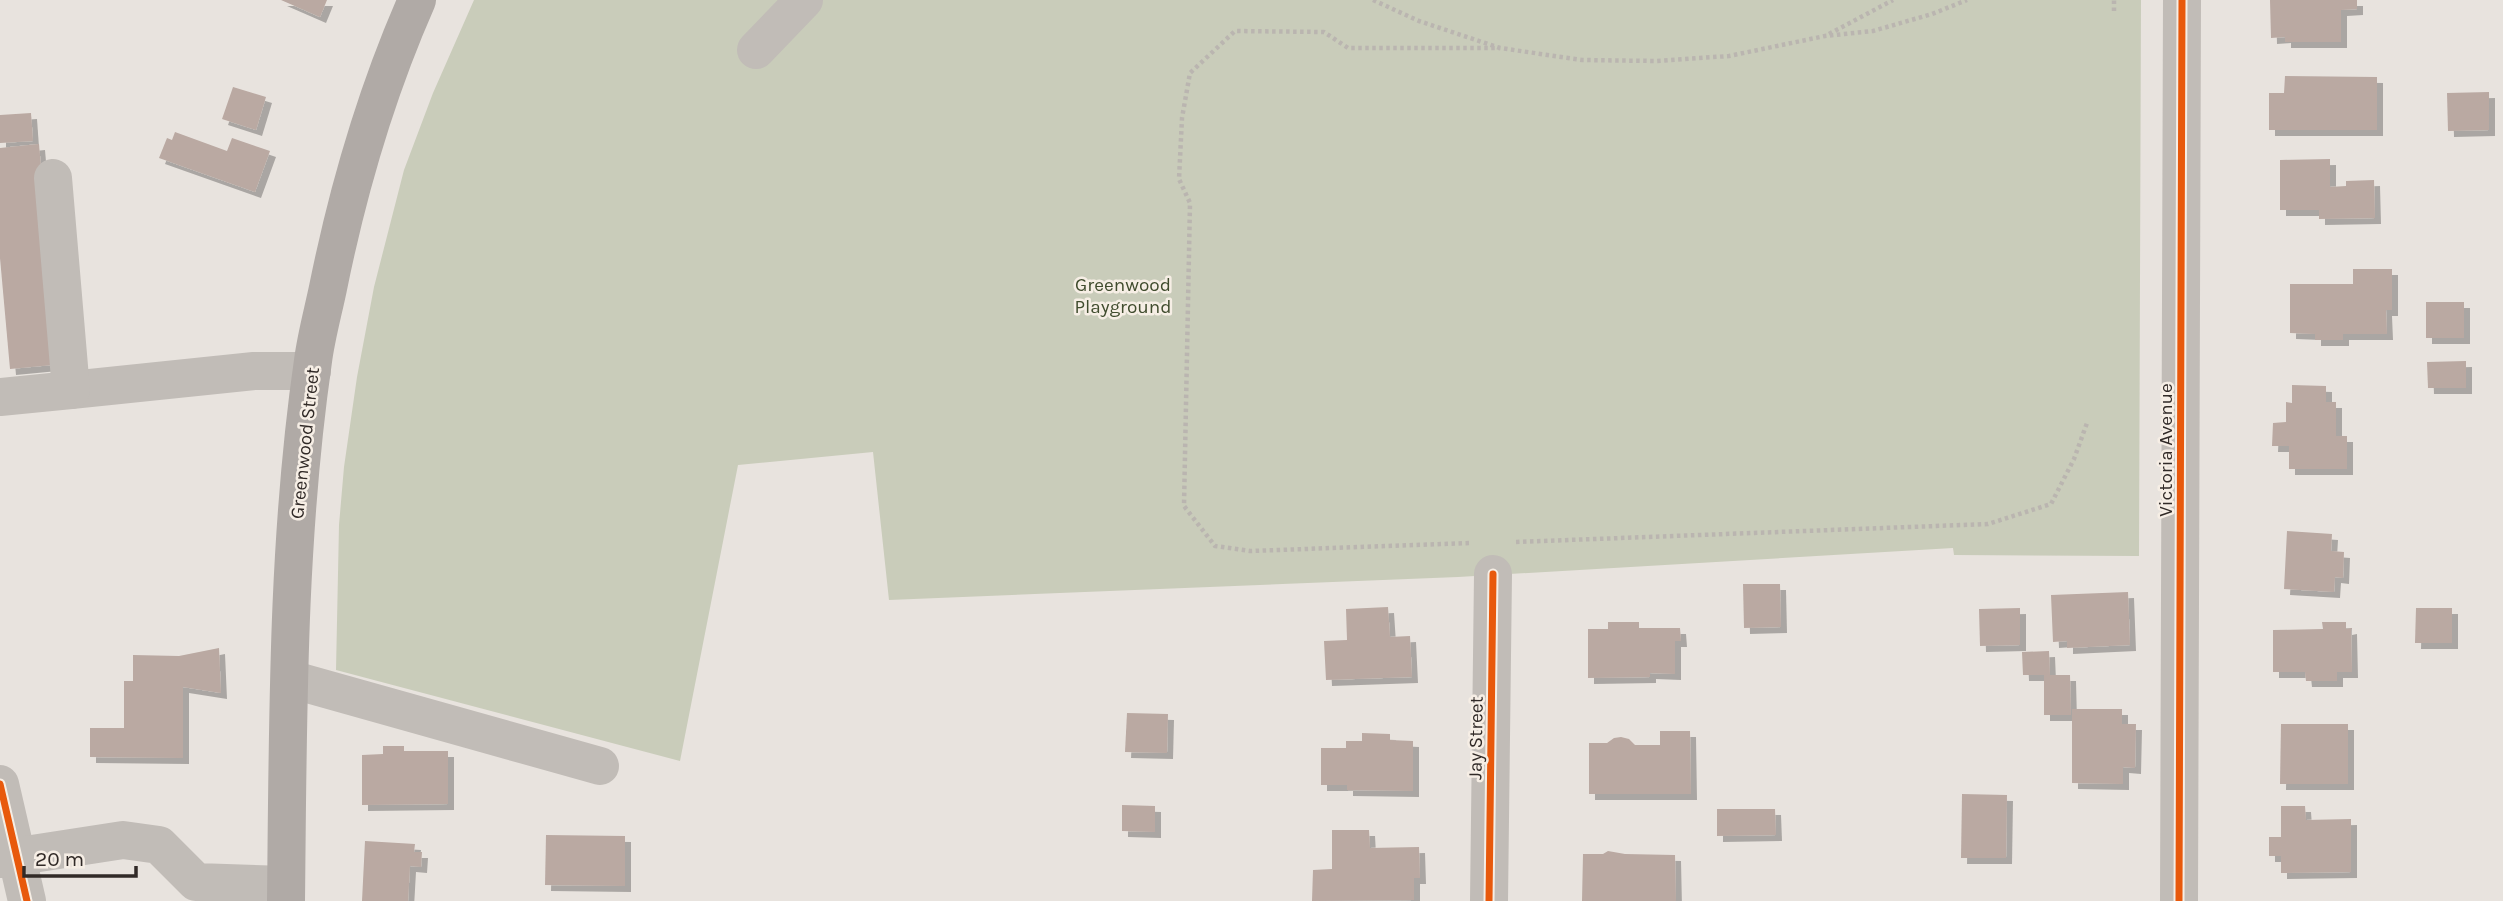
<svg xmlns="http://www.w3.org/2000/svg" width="2503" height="901" font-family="Karla,sans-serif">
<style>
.green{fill:#c9ccba}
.building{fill:#baa9a2;filter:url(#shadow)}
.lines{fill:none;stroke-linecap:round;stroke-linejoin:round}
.path{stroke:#bab5b0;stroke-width:4.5;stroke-dasharray:3.5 3.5;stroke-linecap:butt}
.minor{stroke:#c1bcb7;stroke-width:38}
.major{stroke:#b0aaa6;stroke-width:38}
.cycleway-casing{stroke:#f6eee5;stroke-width:11}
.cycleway{stroke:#e8590c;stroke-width:7}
.labels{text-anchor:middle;stroke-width:5;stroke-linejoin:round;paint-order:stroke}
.park-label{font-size:19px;fill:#404c2e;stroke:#f6eee5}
.street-label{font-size:19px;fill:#312a27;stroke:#f6eee5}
</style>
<defs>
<filter id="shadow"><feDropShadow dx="6" dy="6" stdDeviation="0" flood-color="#0004"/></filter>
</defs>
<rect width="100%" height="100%" fill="#e8e3de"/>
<!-- green -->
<polygon class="green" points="474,0 2141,0 2139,556 1954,555 1953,548 1458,577 889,600 873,452 738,465 680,761 336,670 339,525 344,467 357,377 374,287 404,170 433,93"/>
<!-- building -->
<g class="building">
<polygon points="281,0 327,0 320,17"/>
<polygon points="2270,0 2357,0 2357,9 2341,10 2341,42 2285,42 2285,37 2271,38"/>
<polygon points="2285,76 2377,77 2377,130 2269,130 2269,93 2284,93"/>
<polygon points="233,87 266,97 256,130 222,119"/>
<polygon points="2489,92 2489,130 2448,131 2447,93"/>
<polygon points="31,113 33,141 0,143 0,115"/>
<polygon points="175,132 227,151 232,138 270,151 255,192 159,158 167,138 172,140"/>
<polygon points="39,144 49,261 52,365 10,369 0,258 0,148"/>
<polygon points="2330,159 2330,187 2346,186 2346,181 2374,180 2375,218 2319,219 2319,210 2280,210 2280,160"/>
<polygon points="2353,269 2392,269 2392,310 2386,310 2387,334 2343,334 2343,340 2315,340 2315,334 2290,333 2290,284 2353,284"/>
<rect x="2426" y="302" width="38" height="36"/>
<polygon points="2466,361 2466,388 2428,388 2427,362"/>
<polygon points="2292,385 2326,386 2326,402 2336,402 2336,436 2347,436 2347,469 2289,469 2289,446 2272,446 2273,423 2286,422 2286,402 2292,403"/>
<polygon points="2287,531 2332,534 2331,551 2344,552 2343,578 2335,577 2334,592 2284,589"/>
<polygon points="1743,584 1780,584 1781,627 1744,628"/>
<polygon points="2128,592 2130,645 2067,648 2067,641 2053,642 2051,595"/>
<polygon points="1388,607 1390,637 1410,636 1412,677 1326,680 1324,641 1347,640 1346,609"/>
<polygon points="2020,608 2020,645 1980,646 1979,609"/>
<polygon points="2416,608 2452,608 2452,643 2415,643"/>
<polygon points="1608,622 1639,622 1639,628 1680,628 1681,641 1675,641 1675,674 1650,673 1650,677 1588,678 1588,629 1608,629"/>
<polygon points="2322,622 2346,622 2346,629 2351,628 2352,672 2337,672 2337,681 2306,681 2305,672 2273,672 2273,630 2323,629"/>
<polygon points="219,648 221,693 183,687 183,758 90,757 90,728 124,728 124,681 133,681 133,655 179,656"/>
<polygon points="2049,651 2050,675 2070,675 2071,715 2044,715 2044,675 2023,675 2022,652"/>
<polygon points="2072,709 2122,709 2122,724 2136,724 2135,768 2123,767 2123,784 2072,783"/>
<polygon points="1127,713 1168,714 1167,753 1125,752"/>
<polygon points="2281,724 2348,724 2348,784 2280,784"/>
<polygon points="1660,731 1690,731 1691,794 1589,794 1589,743 1607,743 1614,738 1621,737 1629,739 1635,745 1660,745"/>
<polygon points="1362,733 1390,734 1390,740 1413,741 1413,791 1347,790 1347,785 1321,785 1321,748 1346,748 1346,741 1362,741"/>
<polygon points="383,746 404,746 404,751 448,751 448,804 362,805 362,755 383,754"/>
<polygon points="1962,794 2007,795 2006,858 1961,858"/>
<polygon points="1122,805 1155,806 1155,832 1122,831"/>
<polygon points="2281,806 2305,806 2306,820 2351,819 2351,872 2281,873 2281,856 2269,856 2269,837 2281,837"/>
<polygon points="1717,809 1775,809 1776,835 1717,836"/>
<polygon points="1332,830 1369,830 1370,848 1419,847 1420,878 1414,878 1414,900 1312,901 1313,870 1332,869"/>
<polygon points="546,835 625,836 625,886 545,885"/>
<polygon points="365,841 415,844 414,852 422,852 421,867 410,866 408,901 362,901"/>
<polygon points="1608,851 1625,854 1675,855 1676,901 1582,901 1583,854 1603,854"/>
</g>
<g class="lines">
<!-- path -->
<g class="path">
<polyline points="1373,0 1419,21 1500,48 1582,60 1657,61 1729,56 1825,36 1873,31 1932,14 1967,0"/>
<polyline points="2114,11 2114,0"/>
<polyline points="1829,34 1893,0"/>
<polyline points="1516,542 1988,524 2051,504 2074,459 2087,423"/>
<polyline points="1469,543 1250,551 1215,546 1184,506 1190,203 1179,179 1182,118 1190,73 1235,31 1324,32 1348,48 1500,48"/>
</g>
<!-- minor -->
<g class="minor">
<polyline points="756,50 804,0"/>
<polyline points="71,390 254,371 312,371"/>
<polyline points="0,397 71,390 53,178"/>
<polyline points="290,679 600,766"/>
<polyline points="0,784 27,901"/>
<polyline points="0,859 123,840 159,845 196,882 286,885"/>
<polyline points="1489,901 1493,574"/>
<polyline points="2179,901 2182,0"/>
</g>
<!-- major -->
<path class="major" d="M286,901c2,-180 1,-361 27,-540 3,-24 10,-49 15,-73 20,-99 48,-195 89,-288"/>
<!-- cycleway casing -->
<g class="cycleway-casing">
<g id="cycleway">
<polyline points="0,784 27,901"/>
<polyline points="1489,901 1493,574"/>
<polyline points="2179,901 2182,0"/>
</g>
</g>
<!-- cycleway -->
<use href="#cycleway" class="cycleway"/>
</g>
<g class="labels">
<!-- park labels -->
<g class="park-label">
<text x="1123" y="291">Greenwood<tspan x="1123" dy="22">Playground</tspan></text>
</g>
<!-- street labels -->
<g class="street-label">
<text transform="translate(304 443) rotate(-84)" y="7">Greenwood Street</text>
<text transform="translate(2165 450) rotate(-90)" y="7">Victoria Avenue</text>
<text transform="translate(1475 738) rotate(-89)" y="7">Jay Street</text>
</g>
</g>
<!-- scale -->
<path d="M24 866v10h112v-10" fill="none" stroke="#312a27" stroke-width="3.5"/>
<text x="35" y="866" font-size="21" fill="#312a27" stroke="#f6eee5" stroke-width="5" paint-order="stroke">20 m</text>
</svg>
